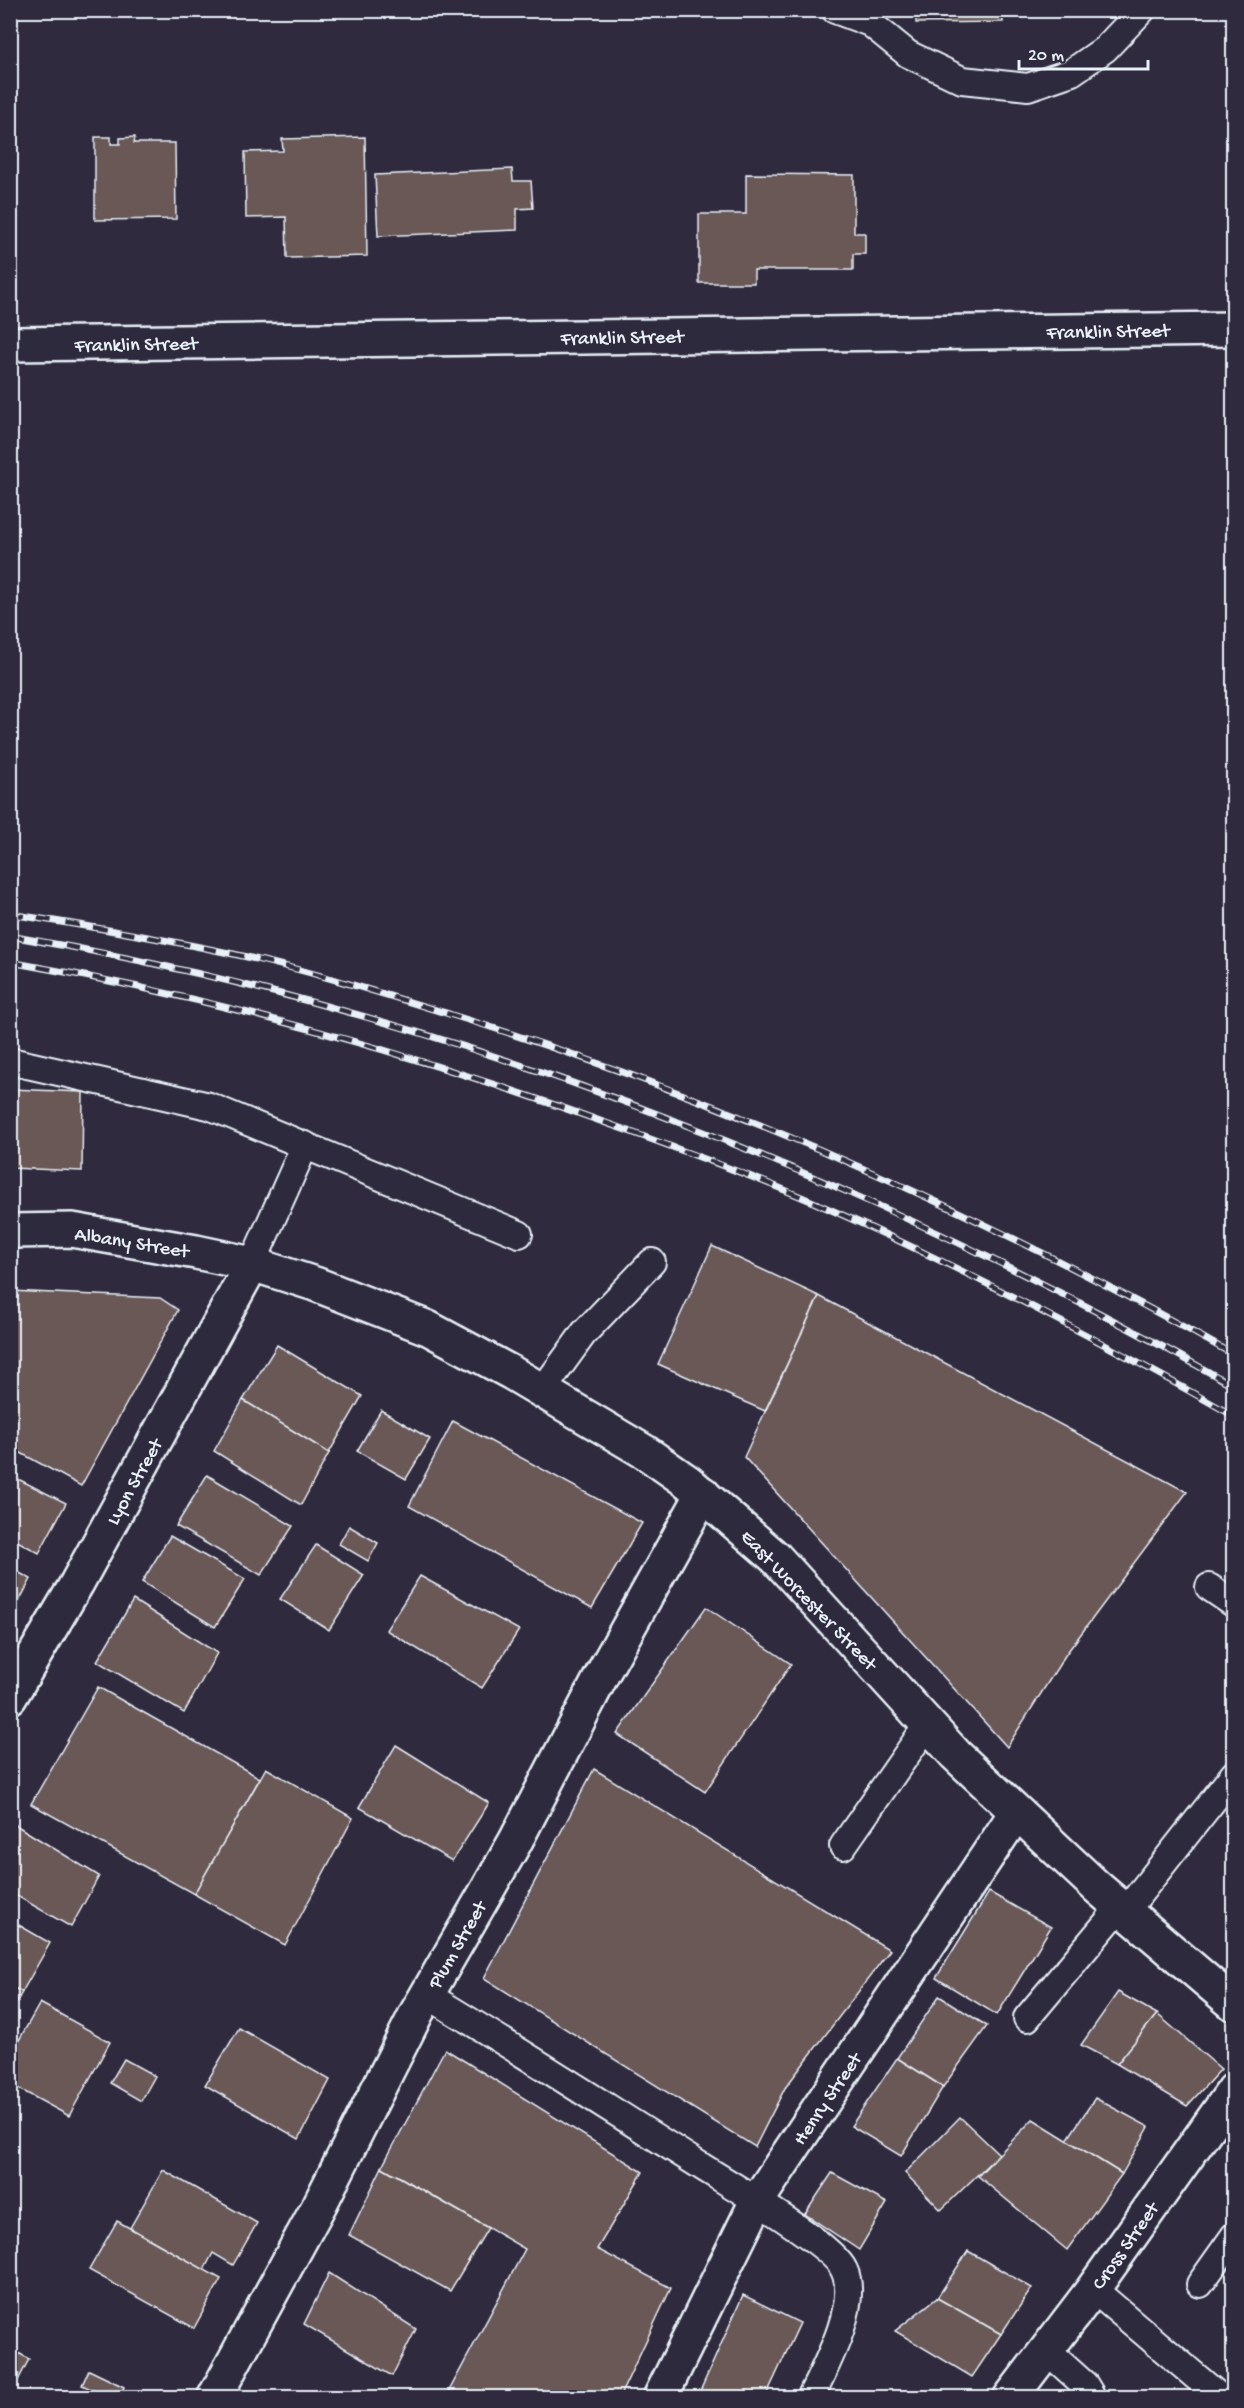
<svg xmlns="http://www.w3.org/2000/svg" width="1244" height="2408" font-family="'Gochi Hand',sans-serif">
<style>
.building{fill:#695857;stroke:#e8f1f8;stroke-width:1.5}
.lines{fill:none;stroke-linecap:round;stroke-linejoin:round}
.lane-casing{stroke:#e8f1f8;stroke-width:30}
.street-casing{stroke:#e8f1f8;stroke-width:38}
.secondary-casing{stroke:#e8f1f8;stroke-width:38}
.lane{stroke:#2f2a3d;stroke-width:26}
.street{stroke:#2f2a3d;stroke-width:33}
.secondary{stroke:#2f2a3d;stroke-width:33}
.rail-casing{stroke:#e8f1f8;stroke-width:7}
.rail{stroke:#2f2a3d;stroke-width:4.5;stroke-dasharray:14;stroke-linecap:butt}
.labels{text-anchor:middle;stroke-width:5;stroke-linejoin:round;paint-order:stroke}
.street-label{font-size:20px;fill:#e8f1f8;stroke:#2f2a3d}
</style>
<rect width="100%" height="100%" fill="#2f2a3d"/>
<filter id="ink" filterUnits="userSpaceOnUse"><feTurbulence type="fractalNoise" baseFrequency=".0167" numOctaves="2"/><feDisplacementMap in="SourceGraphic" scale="12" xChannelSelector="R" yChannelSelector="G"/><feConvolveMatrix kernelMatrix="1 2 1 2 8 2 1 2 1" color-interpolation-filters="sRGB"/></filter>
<g filter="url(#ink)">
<!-- building -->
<g class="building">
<polygon points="916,10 1003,10 1003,22 916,23"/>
<polygon points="95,137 111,137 111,144 120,144 120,138 135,137 134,143 175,143 176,219 95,220"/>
<polygon points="365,137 367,256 287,258 286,217 246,218 245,152 283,151 282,139"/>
<polygon points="512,169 513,181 531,181 533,208 517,209 517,230 378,236 375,175"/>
<polygon points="746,174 854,175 854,233 865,233 865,254 853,254 853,270 754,270 754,283 699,283 699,214 746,214"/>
<polygon points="10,1089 83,1092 82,1171 10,1168"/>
<polygon points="712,1246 819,1296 765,1411 658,1364"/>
<polygon points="10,1291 160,1298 178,1310 81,1486 10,1447"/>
<polygon points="819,1296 1187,1492 1066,1654 1007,1747 744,1457"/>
<polygon points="277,1345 362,1396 329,1453 243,1400"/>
<polygon points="243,1400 329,1453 301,1505 214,1451"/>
<polygon points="381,1410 430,1439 406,1479 357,1451"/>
<polygon points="453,1421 642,1523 592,1608 409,1506"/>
<polygon points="10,1475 66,1503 39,1553 10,1537"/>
<polygon points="207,1475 293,1526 261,1575 176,1526"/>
<polygon points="349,1526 378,1543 368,1561 339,1544"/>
<polygon points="170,1536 245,1579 215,1627 142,1582"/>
<polygon points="316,1545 364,1575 329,1630 280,1599"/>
<polygon points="10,1568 31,1579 10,1618"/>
<polygon points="420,1576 519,1630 482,1688 386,1630"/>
<polygon points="133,1600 217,1653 184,1713 97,1661"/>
<polygon points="706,1607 791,1664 705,1792 617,1734"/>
<polygon points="98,1687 260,1778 194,1894 31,1804"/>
<polygon points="396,1745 489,1803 452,1861 359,1807"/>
<polygon points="266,1768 353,1818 285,1945 194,1894"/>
<polygon points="594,1769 890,1950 785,2088 755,2147 484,1978"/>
<polygon points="14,1824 99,1876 71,1927 10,1892 10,1830"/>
<polygon points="989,1892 1051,1927 997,2015 936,1978"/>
<polygon points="10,1920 50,1943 22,1992 10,1986"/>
<polygon points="10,1986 22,1992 10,2015"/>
<polygon points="1118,1992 1157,2014 1117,2064 1081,2045"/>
<polygon points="939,1996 987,2026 943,2087 897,2058"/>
<polygon points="40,2003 110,2042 69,2116 10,2084 10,2056"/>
<polygon points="1157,2014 1221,2069 1187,2106 1117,2064"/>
<polygon points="239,2028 330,2080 299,2139 205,2085"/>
<polygon points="445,2049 643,2172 597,2249 671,2288 619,2398 481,2398 449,2391 525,2249 382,2167"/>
<polygon points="897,2058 943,2087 901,2156 851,2126"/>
<polygon points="124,2059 155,2076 141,2101 110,2083"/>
<polygon points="1095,2098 1149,2127 1122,2174 1067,2140"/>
<polygon points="960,2117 999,2154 941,2210 905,2173"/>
<polygon points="1033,2119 1122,2174 1067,2250 978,2176"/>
<polygon points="382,2167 488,2228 450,2291 349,2235"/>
<polygon points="163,2170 257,2223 233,2265 213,2253 204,2270 130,2228"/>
<polygon points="832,2173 887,2203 859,2250 805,2214"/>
<polygon points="117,2221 221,2279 194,2328 89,2270"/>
<polygon points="968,2251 1032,2288 1001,2334 937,2298"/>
<polygon points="329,2273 416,2329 392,2376 304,2324"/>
<polygon points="743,2295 800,2323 765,2398 697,2398"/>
<polygon points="937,2298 1001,2334 972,2377 895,2331"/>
<polygon points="10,2348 29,2359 10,2396"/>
<polygon points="89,2370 124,2387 120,2398 110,2398 82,2385"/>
</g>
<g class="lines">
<!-- lane casing -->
<g class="lane-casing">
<g id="lane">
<polyline points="835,10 870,23 908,54 962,80 1028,87 1072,72 1105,49 1142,10"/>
<polyline points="10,1061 209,1106 519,1234"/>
<polyline points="252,1264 305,1145"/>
<polyline points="542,1391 584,1333 652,1262"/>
<polyline points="1209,1587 1234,1604"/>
<polyline points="843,1846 928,1724"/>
<polyline points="1125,1912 1234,1774"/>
<path d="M427,1995c92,55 183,114 274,171 28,18 132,78 143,104 16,33 -18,96 -34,128"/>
<polyline points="1027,2018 1120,1907"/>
<polyline points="1200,2284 1234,2236"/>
<polyline points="1093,2289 1221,2398"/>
<polyline points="1046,2350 1085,2385 1093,2398"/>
</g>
</g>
<!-- street casing -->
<g class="street-casing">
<g id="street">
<polyline points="10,1231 72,1230 196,1252 252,1264 315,1284 428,1328 512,1373 645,1452 688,1482 776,1558 956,1755 1097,1887 1234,2004"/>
<polyline points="10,1697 77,1583 252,1264"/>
<polyline points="214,2398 320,2204 417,2012 515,1842 604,1671 703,1494"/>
<polyline points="660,2398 757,2201 1016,1813"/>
<polyline points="1010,2398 1093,2289 1234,2090"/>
</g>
</g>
<!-- secondary casing -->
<g class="secondary-casing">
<polyline id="secondary" points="10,344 1234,329"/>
</g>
<!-- lane -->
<use href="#lane" class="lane"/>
<!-- street -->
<use href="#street" class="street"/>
<!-- secondary -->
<use href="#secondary" class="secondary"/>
<!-- rail casing -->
<g class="rail-casing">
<g id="rail">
<path d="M10,914c72,11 143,23 214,38 77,16 153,40 228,63 273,84 533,199 782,340"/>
<path d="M10,936c432,73 844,236 1224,450"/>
<path d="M10,962c208,36 412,94 610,166 64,23 128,46 191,73 145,63 285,137 423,215"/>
</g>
</g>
<!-- rail -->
<use href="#rail" class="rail"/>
</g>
</g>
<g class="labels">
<!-- street labels -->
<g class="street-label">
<text transform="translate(1108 330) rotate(-1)" y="7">Franklin Street</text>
<text transform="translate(622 336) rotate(-1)" y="7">Franklin Street</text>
<text transform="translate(136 343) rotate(-1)" y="7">Franklin Street</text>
<text transform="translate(132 1241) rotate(9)" y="7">Albany Street</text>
<text transform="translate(133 1481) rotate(-61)" y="7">Lyon Street</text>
<text transform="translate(810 1599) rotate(46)" y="7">East Worcester Street</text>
<text transform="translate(456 1944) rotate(-60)" y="7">Plum Street</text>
<text transform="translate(826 2098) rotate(-56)" y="7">Henry Street</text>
<text transform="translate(1124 2245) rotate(-55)" y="7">Cross Street</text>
</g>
</g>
<!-- margin -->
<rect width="1244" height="2408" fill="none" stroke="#2f2a3d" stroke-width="36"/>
<rect x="18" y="18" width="1208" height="2372" fill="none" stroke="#e8f1f8" stroke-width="2" filter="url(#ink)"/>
<!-- scale -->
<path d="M1019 60v9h129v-9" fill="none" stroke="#e8f1f8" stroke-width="3"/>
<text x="1028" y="60" font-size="18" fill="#e8f1f8" stroke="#2f2a3d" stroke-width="4.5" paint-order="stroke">20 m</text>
</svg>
